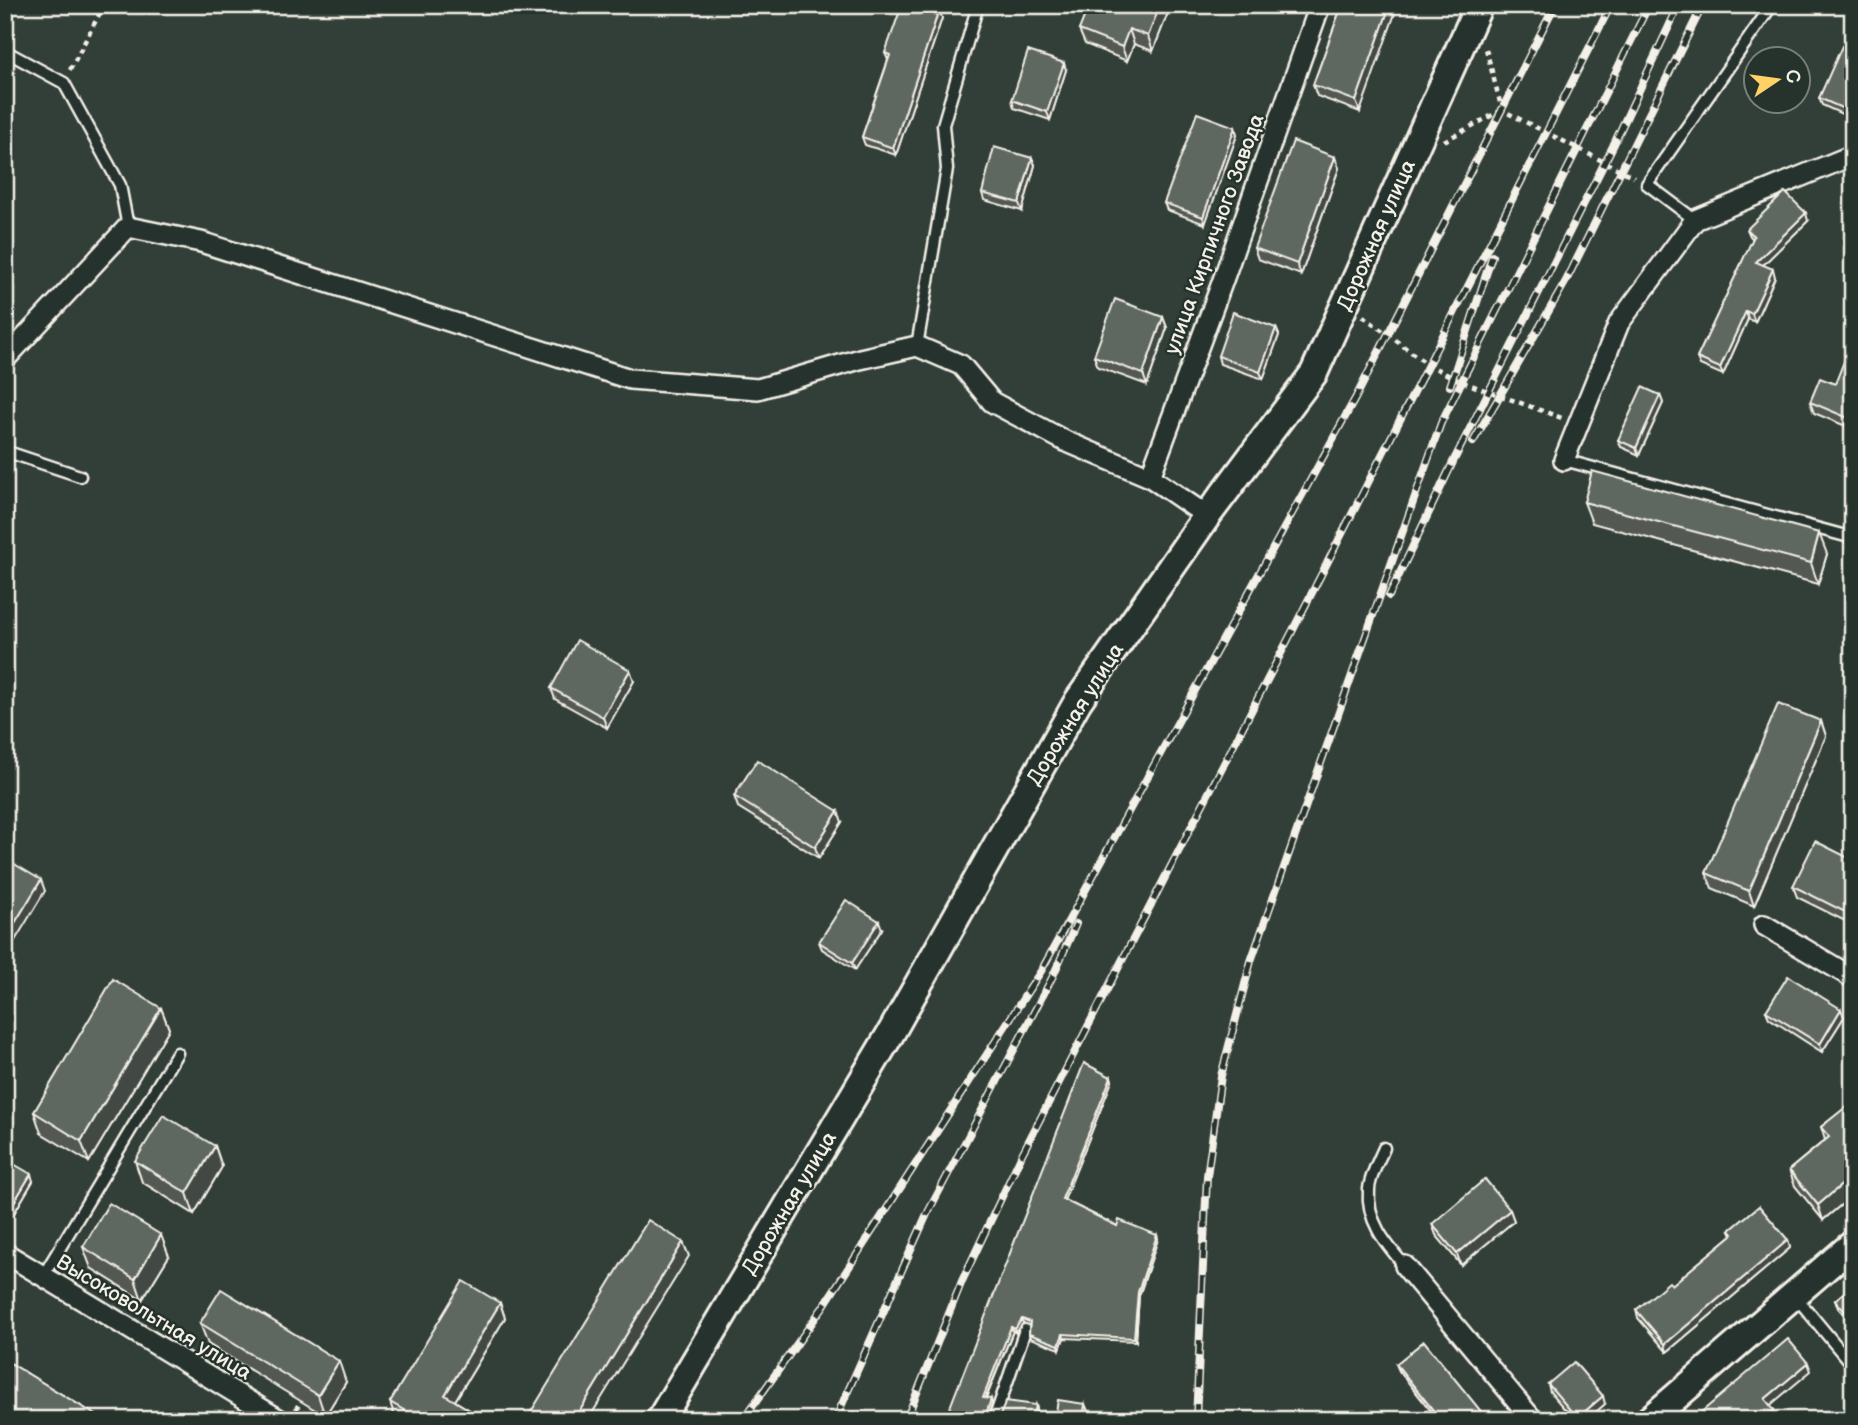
<svg xmlns="http://www.w3.org/2000/svg" width="1858" height="1425" font-family="'Balsamiq Sans',sans-serif">
<style>
.lines{fill:none;stroke-linecap:round;stroke-linejoin:round}
.lane-casing{stroke:#f4f1e8;stroke-width:15}
.street-casing{stroke:#f4f1e8;stroke-width:24}
.secondary-casing{stroke:#f4f1e8;stroke-width:32}
.path{stroke:#f4f1e8;stroke-width:4.5;stroke-dasharray:5 5;stroke-linecap:butt}
.lane{stroke:#26332d;stroke-width:10}
.street{stroke:#26332d;stroke-width:19}
.secondary{stroke:#26332d;stroke-width:26}
.rail-casing{stroke:#f4f1e8;stroke-width:8}
.rail{stroke:#26332d;stroke-width:5;stroke-dasharray:16;stroke-linecap:butt}
.wall{fill:#525953;stroke:#f4f1e8;stroke-width:2}
.shaded-wall{fill:#424944;stroke:#f4f1e8;stroke-width:2}
.building{fill:#5f6861;stroke:#f4f1e8;stroke-width:2}
.labels{text-anchor:middle;stroke-width:5;stroke-linejoin:round;paint-order:stroke}
.street-label{font-size:21px;fill:#f4f1e8;stroke:#26332d}
</style>
<rect width="100%" height="100%" fill="#323e38"/>
<filter id="ink" filterUnits="userSpaceOnUse"><feTurbulence type="fractalNoise" baseFrequency=".0143" numOctaves="2"/><feDisplacementMap in="SourceGraphic" scale="14" xChannelSelector="R" yChannelSelector="G"/><feConvolveMatrix kernelMatrix="1 2 1 2 8 2 1 2 1" color-interpolation-filters="sRGB"/></filter>
<g filter="url(#ink)">
<g class="lines">
<!-- lane casing -->
<g class="lane-casing">
<g id="lane">
<polyline points="5,51 64,83 120,185 128,227"/>
<polyline points="1695,220 1647,184 1772,5"/>
<polyline points="917,346 947,169 943,125 978,5"/>
<polyline points="5,451 80,476"/>
<polyline points="1564,460 1853,538"/>
<path d="M1384,1148c-5,12 -14,28 -15,41 -3,32 17,55 36,77"/>
<polyline points="43,1276 177,1053"/>
<polyline points="1796,1297 1853,1366"/>
<polyline points="994,1420 1025,1330"/>
</g>
</g>
<!-- street casing -->
<g class="street-casing">
<g id="street">
<polyline points="5,359 128,227 201,242 630,379 758,389 860,359 917,346 961,365 992,402 1065,441 1150,477 1207,516"/>
<polyline points="1564,460 1619,323 1695,220 1853,155"/>
<polyline points="1150,477 1222,283 1320,5"/>
<polyline points="1764,925 1853,978"/>
<polyline points="5,1253 280,1420"/>
<polyline points="1405,1266 1533,1420"/>
</g>
</g>
<!-- secondary casing -->
<g class="secondary-casing">
<g id="secondary">
<polyline points="660,1420 892,1031 1078,701 1207,516 1314,373 1479,5"/>
<polyline points="1649,1420 1853,1244"/>
</g>
</g>
<!-- path -->
<g class="path">
<polyline points="1486,49 1502,110 1634,177"/>
<polyline points="70,70 104,5"/>
<polyline points="1444,141 1502,110"/>
<polyline points="1363,316 1427,364 1460,381 1562,418"/>
<polyline points="295,1406 318,1420"/>
</g>
<!-- lane -->
<use href="#lane" class="lane"/>
<!-- street -->
<use href="#street" class="street"/>
<!-- secondary -->
<use href="#secondary" class="secondary"/>
<!-- rail casing -->
<g class="rail-casing">
<g id="rail">
<polyline points="1450,386 1492,256"/>
<polyline points="1473,442 1566,281 1703,5"/>
<polyline points="1389,596 1454,460 1613,146 1679,5"/>
<polyline points="743,1420 823,1307 1041,971 1356,397 1555,5"/>
<polyline points="835,1420 927,1214 1053,976 1076,924"/>
<polyline points="906,1420 962,1281 1022,1154 1293,630 1611,5"/>
<polyline points="1196,1420 1207,1176 1221,1076 1251,961 1441,423 1649,5"/>
</g>
</g>
<!-- rail -->
<use href="#rail" class="rail"/>
</g>
<!-- wall -->
<g class="wall">
<polygon points="1117,5 1171,5 1153,51 1134,44 1127,61 1085,44 1079,30 1114,12"/>
<polygon points="1342,5 1360,112 1317,96 1313,85"/>
<polygon points="939,10 942,18 896,155 865,145 862,137 888,60 885,53"/>
<polygon points="1853,51 1853,119 1822,105 1819,98"/>
<polygon points="1066,70 1050,120 1014,108 1012,100"/>
<polygon points="1235,127 1237,135 1205,224 1167,210 1164,203"/>
<polygon points="1032,158 1035,165 1022,211 984,200 982,193"/>
<polygon points="1339,168 1301,275 1258,259 1254,248"/>
<polygon points="1808,221 1763,265 1775,277 1755,322 1748,319 1723,375 1700,365 1697,358 1753,239 1750,236 1747,229"/>
<polygon points="1163,317 1167,328 1147,385 1098,367 1094,356"/>
<polygon points="1276,328 1279,335 1263,379 1220,364 1218,356"/>
<polygon points="1853,357 1853,429 1814,413 1810,402 1835,384"/>
<polygon points="1660,395 1663,403 1639,455 1621,447 1618,440"/>
<polygon points="1584,502 1827,554 1818,584 1592,523"/>
<polygon points="630,670 634,681 607,728 555,699 551,688"/>
<polygon points="1821,721 1826,736 1754,906 1712,888 1706,873"/>
<polygon points="734,796 842,822 819,858 738,807"/>
<polygon points="1853,860 1853,925 1797,897 1793,886"/>
<polygon points="882,929 855,970 822,949 819,942"/>
<polygon points="161,1008 169,1029 89,1162 41,1133 34,1112"/>
<polygon points="1766,1011 1844,1017 1822,1052 1769,1018"/>
<polygon points="1111,1077 1112,1081 1064,1200 1117,1226 1157,1235 1158,1239 1139,1296 1136,1341 1064,1338 1060,1349 1030,1338 1029,1334 1029,1325 1023,1323 1016,1333 1013,1331 986,1399 992,1403 987,1419 945,1420"/>
<polygon points="1853,1103 1853,1195 1823,1220 1795,1186 1789,1170 1825,1140 1821,1127"/>
<polygon points="215,1146 222,1167 194,1214 142,1182 135,1161"/>
<polygon points="5,1159 33,1181 10,1220 5,1217"/>
<polygon points="1510,1210 1514,1221 1461,1265 1436,1235 1432,1224"/>
<polygon points="1730,1230 1788,1240 1790,1248 1667,1352 1638,1318 1636,1310 1672,1285 1732,1235"/>
<polygon points="83,1247 169,1256 142,1300 91,1268"/>
<polygon points="1853,1285 1853,1325 1838,1308 1835,1300"/>
<polygon points="500,1303 505,1318 455,1401 486,1420 400,1420 395,1417 390,1402"/>
<polygon points="200,1323 346,1382 325,1416 208,1344"/>
<polygon points="5,1360 104,1420 8,1420 5,1418"/>
<polygon points="1396,1364 1488,1420 1438,1420 1399,1371"/>
<polygon points="1548,1384 1605,1404 1587,1420 1574,1420 1550,1392"/>
</g>
<!-- shaded-wall -->
<g class="shaded-wall">
<polygon points="1160,5 1171,5 1153,51 1148,36"/>
<polygon points="1390,5 1398,5 1360,112 1356,101"/>
<polygon points="939,10 942,18 896,155 893,148"/>
<polygon points="1129,29 1134,44 1127,61 1122,47"/>
<polygon points="1064,63 1066,70 1050,120 1047,112"/>
<polygon points="1235,127 1237,135 1205,224 1203,217"/>
<polygon points="1335,157 1339,168 1301,275 1297,264"/>
<polygon points="1032,158 1035,165 1022,211 1019,203"/>
<polygon points="1806,213 1808,221 1759,269 1756,262"/>
<polygon points="6,226 11,241 5,250 5,227"/>
<polygon points="1773,269 1775,277 1755,322 1752,314"/>
<polygon points="1746,311 1748,319 1723,375 1720,368"/>
<polygon points="1163,317 1167,328 1147,385 1143,374"/>
<polygon points="1276,328 1279,335 1263,379 1260,372"/>
<polygon points="1660,395 1663,403 1639,455 1636,448"/>
<polygon points="1819,533 1827,554 1818,584 1811,563"/>
<polygon points="630,670 634,681 607,728 603,717"/>
<polygon points="1821,721 1826,736 1754,906 1749,891"/>
<polygon points="838,811 842,822 819,858 815,847"/>
<polygon points="41,880 45,891 5,957 5,939"/>
<polygon points="879,921 882,929 855,970 852,963"/>
<polygon points="161,1008 169,1029 89,1162 81,1141"/>
<polygon points="1841,1009 1844,1017 1822,1052 1820,1044"/>
<polygon points="1111,1077 1112,1081 1063,1203 1062,1199"/>
<polygon points="215,1146 222,1167 194,1214 187,1193"/>
<polygon points="31,1174 33,1181 10,1220 8,1212"/>
<polygon points="1853,1175 1853,1195 1823,1220 1818,1205"/>
<polygon points="1510,1210 1514,1221 1461,1265 1457,1254"/>
<polygon points="161,1235 169,1256 142,1300 135,1279"/>
<polygon points="1157,1235 1158,1239 1139,1296 1136,1341 1134,1338 1138,1292"/>
<polygon points="1788,1240 1790,1248 1667,1352 1665,1344"/>
<polygon points="683,1242 689,1256 588,1420 574,1420"/>
<polygon points="500,1303 505,1318 450,1409 445,1395"/>
<polygon points="1022,1319 1023,1323 1016,1333 1015,1329"/>
<polygon points="1011,1327 1013,1331 984,1402 983,1398"/>
<polygon points="1063,1334 1064,1338 1060,1349 1059,1345"/>
<polygon points="339,1361 346,1382 325,1416 318,1395"/>
<polygon points="1808,1363 1811,1371 1768,1407 1765,1399"/>
<polygon points="1603,1396 1605,1404 1587,1420 1577,1420 1577,1418"/>
<polygon points="991,1399 992,1403 987,1420 985,1417"/>
<polygon points="1085,1404 1088,1411 1087,1420 1083,1420"/>
<polygon points="1036,1405 1037,1408 1035,1420 1033,1420"/>
<polygon points="1774,1410 1777,1418 1775,1420 1763,1420"/>
</g>
<!-- building -->
<g class="building">
<polygon points="902,5 926,5 939,10 893,148 862,137 890,55 885,53"/>
<polygon points="1089,5 1097,5 1114,12 1117,5 1160,5 1148,36 1129,29 1122,47 1079,30"/>
<polygon points="1342,5 1390,5 1356,101 1313,85"/>
<polygon points="1842,46 1853,51 1853,113 1819,98"/>
<polygon points="1028,51 1064,63 1047,112 1012,100"/>
<polygon points="1197,113 1235,127 1203,217 1164,203"/>
<polygon points="1293,141 1335,157 1297,264 1254,248"/>
<polygon points="994,147 1032,158 1019,203 982,193"/>
<polygon points="1785,192 1806,213 1756,262 1773,269 1752,314 1746,311 1720,368 1697,358 1754,236 1747,229"/>
<polygon points="1115,299 1163,317 1143,374 1094,356"/>
<polygon points="1233,312 1276,328 1260,372 1218,356"/>
<polygon points="1847,354 1853,357 1853,420 1810,402 1820,378 1835,384"/>
<polygon points="1642,387 1660,395 1636,448 1618,440"/>
<polygon points="1592,471 1819,533 1811,563 1584,502"/>
<polygon points="577,640 630,670 603,717 551,688"/>
<polygon points="1778,704 1821,721 1749,891 1706,873"/>
<polygon points="757,760 838,811 815,847 734,796"/>
<polygon points="1815,841 1853,860 1853,916 1793,886"/>
<polygon points="11,862 41,880 5,939 5,873"/>
<polygon points="846,900 879,921 852,963 819,942"/>
<polygon points="1788,976 1841,1009 1820,1044 1766,1011"/>
<polygon points="113,979 161,1008 81,1141 34,1112"/>
<polygon points="1084,1063 1111,1077 1062,1199 1117,1226 1119,1220 1157,1235 1138,1292 1134,1338 1063,1334 1059,1345 1029,1334 1030,1322 1022,1319 1015,1329 1011,1327 983,1398 991,1399 985,1417 988,1420 945,1420"/>
<polygon points="1852,1102 1853,1103 1853,1175 1818,1205 1789,1170 1829,1137 1821,1127"/>
<polygon points="163,1115 215,1146 187,1193 135,1161"/>
<polygon points="5,1159 31,1174 8,1212 5,1211"/>
<polygon points="1485,1179 1510,1210 1457,1254 1432,1224"/>
<polygon points="109,1203 161,1235 135,1279 83,1247"/>
<polygon points="1759,1206 1788,1240 1665,1344 1636,1310 1669,1282 1672,1285 1733,1234 1730,1230"/>
<polygon points="648,1220 683,1242 574,1420 526,1420"/>
<polygon points="463,1281 500,1303 445,1395 486,1420 410,1420 412,1415 390,1402"/>
<polygon points="1853,1285 1853,1321 1835,1300"/>
<polygon points="221,1289 339,1361 318,1395 200,1323"/>
<polygon points="1788,1339 1808,1363 1765,1399 1774,1410 1763,1420 1692,1420"/>
<polygon points="1424,1341 1488,1420 1441,1420 1396,1364"/>
<polygon points="5,1360 104,1420 22,1420 5,1409"/>
<polygon points="1574,1362 1603,1396 1577,1418 1548,1384"/>
<polygon points="1058,1400 1085,1404 1083,1420 1058,1420 1055,1417"/>
<polygon points="1006,1401 1036,1405 1033,1420 998,1420"/>
</g>
</g>
<g class="labels">
<!-- street labels -->
<g class="street-label">
<text transform="translate(1214 234) rotate(-70)" y="7">улица Кирпичного Завода</text>
<text transform="translate(1376 235) rotate(-66)" y="7">Дорожная улица</text>
<text transform="translate(1075 714) rotate(-58)" y="7">Дорожная улица</text>
<text transform="translate(789 1203) rotate(-59)" y="7">Дорожная улица</text>
<text transform="translate(154 1317) rotate(31)" y="7">Высоковольтная улица</text>
</g>
</g>
<!-- margin -->
<rect width="1858" height="1425" fill="none" stroke="#26332d" stroke-width="28"/>
<rect x="14" y="14" width="1830" height="1397" fill="none" stroke="#f4f1e8" stroke-width="2.5" filter="url(#ink)"/>
<!-- north arrow -->
<g transform="translate(1777 80) rotate(77)"><circle r="33" fill="#26332d" stroke="#787f78" stroke-width="2"/>
<path d="M0-5L12 26L0 18L-12 26Z" fill="#ffd166"/>
<text y="-10" font-size="19" font-weight="bold" text-anchor="middle" fill="#f4f1e8">С</text>
</g>
</svg>
